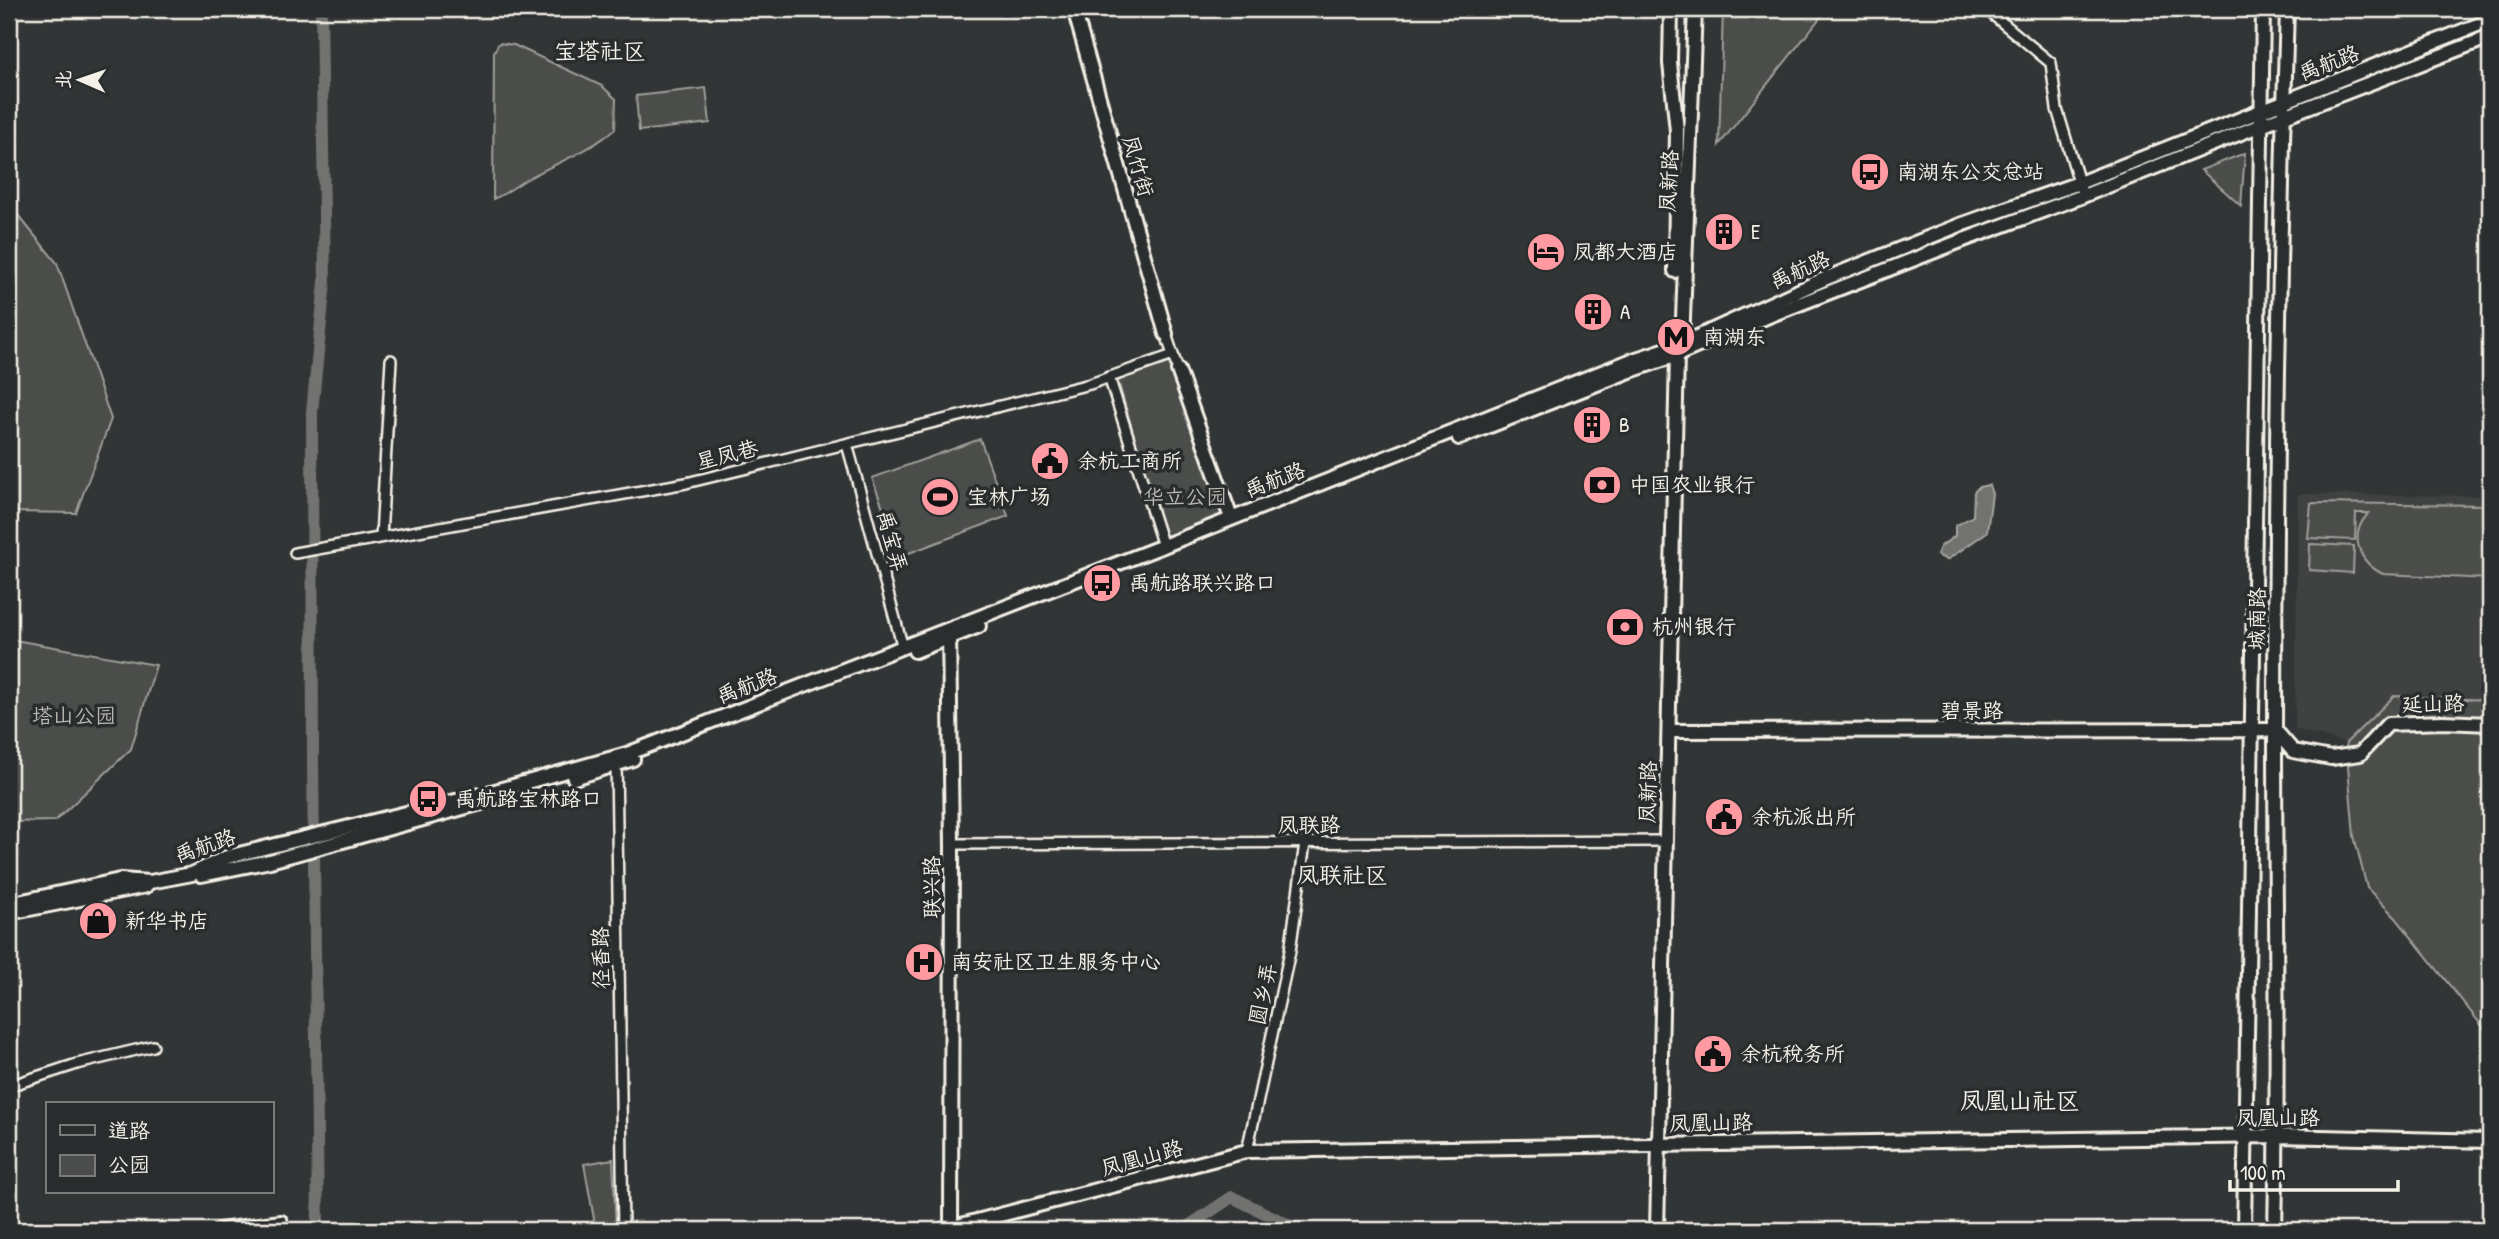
<svg xmlns="http://www.w3.org/2000/svg" width="2499" height="1239" font-family="'Patrick Hand','LXGW WenKai TC',sans-serif">
<style>
.built{fill:#404242}
.green{fill:#4b4d4c;stroke:#a09f9a;stroke-width:2}
.water{fill:#727370;stroke:#a6a5a0;stroke-width:2}
.lines{fill:none;stroke-linecap:round;stroke-linejoin:round}
.canal{stroke:#727370;stroke-width:12}
.street-casing{stroke:#f4f1e8;stroke-width:14}
.secondary-casing{stroke:#f4f1e8;stroke-width:18}
.street{stroke:#2a2d2e;stroke-width:9}
.secondary{stroke:#2a2d2e;stroke-width:12}
.labels{text-anchor:middle;stroke-width:7;stroke-linejoin:round;paint-order:stroke}
.street-label{font-size:21px;fill:#f4f1e8;stroke:#2a2d2e}
.poi-label{font-size:21px;fill:#f4f1e8;stroke:#2a2d2e;text-anchor:start}
.park-label{font-size:21px;fill:#b9b8b1;stroke:#2a2d2e}
.neighbourhood-label{font-size:23px;fill:#f4f1e8;stroke:#2a2d2e}
.quarter-label{font-size:24px;fill:#f4f1e8;stroke:#2a2d2e}
</style>
<rect width="100%" height="100%" fill="#323535"/>
<filter id="ink" filterUnits="userSpaceOnUse"><feTurbulence type="fractalNoise" baseFrequency=".0143" numOctaves="2"/><feDisplacementMap in="SourceGraphic" scale="14" xChannelSelector="R" yChannelSelector="G"/><feConvolveMatrix kernelMatrix="1 2 1 2 8 2 1 2 1" color-interpolation-filters="sRGB"/></filter>
<g filter="url(#ink)">
<!-- built -->
<polygon class="built" points="2298,494 2490,496 2490,700 2394,696 2346,743 2295,729"/>
<!-- green -->
<g class="green">
<polygon points="1723,9 1827,9 1719,145"/>
<path d="M499,43l15,2 88,41 14,13 -1,30c-26,23 -58,33 -88,50 -12,7 -21,15 -34,20l1,-147z"/>
<polygon points="706,88 710,123 639,131 636,96"/>
<polygon points="2245,153 2241,206 2201,170"/>
<polygon points="9,204 57,263 111,419 76,513 9,512"/>
<polygon points="1168,357 1224,515 1165,540 1118,381"/>
<polygon points="980,439 1008,516 901,556 872,478"/>
<path d="M2311,503l179,2v74l-107,-5c-25,-12 -35,-40 -14,-61h-13l-1,27 -47,-2z"/>
<polygon points="2310,544 2354,546 2353,573 2309,570"/>
<polygon points="9,639 156,665 131,749 55,821 9,822"/>
<polygon points="2394,696 2490,700 2490,1036 2396,918 2367,888 2354,836 2346,743"/>
<polygon points="613,1159 616,1230 596,1230 584,1164"/>
</g>
<!-- water -->
<polygon class="water" points="1989,485 1992,494 1987,532 1947,560 1937,555 1940,547 1955,536 1955,526 1973,516 1974,492 1979,487"/>
<g class="lines">
<!-- canal -->
<g class="canal">
<polyline points="318,1230 313,763 312,412 325,282 321,9"/>
<polyline points="1179,1230 1184,1229 1232,1197 1299,1230"/>
</g>
<!-- street casing -->
<g class="street-casing">
<g id="street">
<polyline points="1986,9 2051,63 2057,109 2083,196"/>
<polyline points="1166,334 1178,370"/>
<polyline points="1109,377 1163,546"/>
<polyline points="847,444 903,648"/>
<polyline points="381,537 391,360"/>
<polyline points="295,553 686,483 1090,384 1173,355"/>
<polyline points="616,760 623,1230"/>
<polyline points="952,844 1666,841"/>
<polyline points="9,1086 77,1064 153,1046"/>
<polyline points="1247,1151 1290,951 1305,843"/>
</g>
</g>
<!-- secondary casing -->
<g class="secondary-casing">
<g id="secondary">
<polyline points="1074,9 1166,334"/>
<polyline points="1671,9 1670,63 1677,131 1675,271"/>
<polyline points="1178,370 1231,518"/>
<polyline points="1459,438 1630,371 1677,355 1771,315 1966,239 2083,196 2261,125 2490,37"/>
<polyline points="949,632 952,844 951,1230"/>
<polyline points="915,651 979,626"/>
<polyline points="1669,731 2275,730 2293,751 2331,758 2360,754 2388,724 2443,722 2490,724"/>
<polyline points="574,778 633,759"/>
<polyline points="201,875 270,861 492,800"/>
<polyline points="9,904 120,880 150,882 192,874 227,857 488,793 627,754 1163,546 1627,362 1682,344 1822,280 1960,225 2079,183 2490,20"/>
<polyline points="9,913 146,886"/>
<polyline points="220,1230 281,1222"/>
<polyline points="942,1230 1247,1151 2277,1136 2490,1141"/>
<polyline points="1657,1230 1677,355 1682,344 1695,9"/>
<polyline points="2244,1230 2263,9"/>
<path d="M2275,1230c4,-165 0,-331 0,-497 0,-241 4,-483 12,-724"/>
</g>
</g>
<!-- street -->
<use href="#street" class="street"/>
<!-- secondary -->
<use href="#secondary" class="secondary"/>
</g>
</g>
<!-- icons -->
<defs>
<g id="bus-disc" transform="scale(2.0125)"><circle r="9.5" fill="#ff9aa2" stroke="#2a2d2e"/><path d="M-5-6H5V4H4V6H2V4H-2V6H-4V4H-5ZM-3.5-4V0h7V-4ZM-3.5 1.2v1.5H-2V1.2ZM2 1.2v1.5H3.5V1.2Z" fill="#111"/></g>
<g id="building-disc" transform="scale(2.0125)"><circle r="9.5" fill="#ff9aa2" stroke="#2a2d2e"/><path d="M-4-6H4V6H1V3H-1V6H-4ZM-2.5-4.3h1.7v1.8h-1.7ZM.8-4.3h1.7v1.8H.8ZM-2.5-1h1.7V.8h-1.7ZM.8-1h1.7V.8H.8Z" fill="#111"/></g>
<g id="hotel-disc" transform="scale(2.0125)"><circle r="9.5" fill="#ff9aa2" stroke="#2a2d2e"/><path d="M-6-4.5h1.5V1H6V5H4.5V3h-9V5H-6ZM-4 0a1.8 1.8 0 1 1 3.6 0ZM.5 0V-2.5h3Q6-2.5 6 0Z" fill="#111"/></g>
<g id="metro-disc" transform="scale(2.0125)"><circle r="9.5" fill="#ff9aa2" stroke="#2a2d2e"/><path d="M-5.5 5V-5H-3L0 0L3-5H5.5V5H3V-.5L0 4L-3-.5V5Z" fill="#111"/></g>
<g id="civic-disc" transform="scale(2.0125)"><circle r="9.5" fill="#ff9aa2" stroke="#2a2d2e"/><path d="M-.6-6.5H3V-4.5H.6V-3L4-1V1h2V6H-6V1h2V-1L-.6-3ZM-1.2 2.5V6h2.4V2.5Z" fill="#111"/></g>
<g id="bank-disc" transform="scale(2.0125)"><circle r="9.5" fill="#ff9aa2" stroke="#2a2d2e"/><path d="M-6-4H6V4H-6ZM0-2.3a2.3 2.3 0 1 0 0 4.6a2.3 2.3 0 1 0 0-4.6Z" fill="#111"/></g>
<g id="stadium-disc" transform="scale(2.0125)"><circle r="9.5" fill="#ff9aa2" stroke="#2a2d2e"/><path d="M0-5a6.5 5 0 1 0 0 10a6.5 5 0 1 0 0-10ZM-3.5-1.8h7v3.6h-7Z" fill="#111"/></g>
<g id="shop-disc" transform="scale(2.0125)"><circle r="9.5" fill="#ff9aa2" stroke="#2a2d2e"/><path d="M-5-2.5h2.3a2.7 3.5 0 0 1 5.4 0H5L5.5 6h-11ZM-1.5-2.5h3a1.5 2.3 0 0 0-3 0Z" fill="#111"/></g>
<g id="hospital-disc" transform="scale(2.0125)"><circle r="9.5" fill="#ff9aa2" stroke="#2a2d2e"/><path d="M-5-5h3v3.5h4V-5h3V5h-3V1.5h-4V5h-3Z" fill="#111"/></g>
</defs>
<g fill-rule="evenodd">
<use href="#bus-disc" x="1870" y="172"/>
<use href="#building-disc" x="1724" y="232"/>
<use href="#hotel-disc" x="1546" y="252"/>
<use href="#building-disc" x="1593" y="312"/>
<use href="#metro-disc" x="1676" y="337"/>
<use href="#building-disc" x="1592" y="425"/>
<use href="#civic-disc" x="1050" y="461"/>
<use href="#bank-disc" x="1602" y="485"/>
<use href="#stadium-disc" x="940" y="497"/>
<use href="#bus-disc" x="1102" y="583"/>
<use href="#bank-disc" x="1625" y="627"/>
<use href="#bus-disc" x="428" y="799"/>
<use href="#civic-disc" x="1724" y="817"/>
<use href="#shop-disc" x="98" y="921"/>
<use href="#hospital-disc" x="924" y="962"/>
<use href="#civic-disc" x="1713" y="1054"/>
</g>
<g class="labels">
<!-- street labels -->
<g class="street-label">
<text transform="translate(2329 63) rotate(-21)" y="7">禹航路</text>
<text transform="translate(1138 166) rotate(74)" y="7">凤竹街</text>
<text transform="translate(1669 181) rotate(-87)" y="7">凤新路</text>
<text transform="translate(1800 270) rotate(-24)" y="7">禹航路</text>
<text transform="translate(727 455) rotate(-14)" y="7">星凤巷</text>
<text transform="translate(1275 480) rotate(-21)" y="7">禹航路</text>
<text transform="translate(892 541) rotate(75)" y="7">禹宝弄</text>
<text transform="translate(2257 619) rotate(-89)" y="7">城南路</text>
<text transform="translate(747 686) rotate(-21)" y="7">禹航路</text>
<text transform="translate(2433 704) rotate(-1)" y="7">延山路</text>
<text x="1972" y="718">碧景路</text>
<text transform="translate(1648 792) rotate(-88)" y="7">凤新路</text>
<text x="1309" y="832">凤联路</text>
<text transform="translate(205 846) rotate(-19)" y="7">禹航路</text>
<text transform="translate(932 887) rotate(-90)" y="7">联兴路</text>
<text transform="translate(601 958) rotate(-91)" y="7">径香路</text>
<text transform="translate(1263 994) rotate(-78)" y="7">圆乡弄</text>
<text x="2278" y="1125">凤凰山路</text>
<text transform="translate(1711 1123) rotate(-1)" y="7">凤凰山路</text>
<text transform="translate(1142 1158) rotate(-15)" y="7">凤凰山路</text>
</g>
<!-- poi labels -->
<g class="poi-label">
<text x="1897" y="179">南湖东公交总站</text>
<text x="1751" y="239">E</text>
<text x="1573" y="259">凤都大酒店</text>
<text x="1620" y="319">A</text>
<text x="1703" y="344">南湖东</text>
<text x="1619" y="432">B</text>
<text x="1077" y="468">余杭工商所</text>
<text x="1629" y="492">中国农业银行</text>
<text x="967" y="504">宝林广场</text>
<text x="1129" y="590">禹航路联兴路口</text>
<text x="1652" y="634">杭州银行</text>
<text x="455" y="806">禹航路宝林路口</text>
<text x="1751" y="824">余杭派出所</text>
<text x="125" y="928">新华书店</text>
<text x="951" y="969">南安社区卫生服务中心</text>
<text x="1740" y="1061">余杭税务所</text>
</g>
<!-- park labels -->
<g class="park-label">
<text x="1185" y="504">华立公园</text>
<text x="74" y="723">塔山公园</text>
</g>
<!-- neighbourhood labels -->
<g class="neighbourhood-label">
<text x="600" y="59">宝塔社区</text>
<text x="1342" y="883">凤联社区</text>
</g>
<!-- quarter labels -->
<g class="quarter-label">
<text x="2020" y="1109">凤凰山社区</text>
</g>
</g>
<!-- margin -->
<rect width="2499" height="1239" fill="none" stroke="#2a2d2e" stroke-width="35"/>
<rect x="18" y="18" width="2464" height="1204" fill="none" stroke="#f4f1e8" stroke-width="2.5" filter="url(#ink)"/>
<!-- legend -->
<rect x="46" y="1102" width="228" height="91" fill="#2a2d2e" stroke="#7b7b78" stroke-width="2"/>
<rect x="60" y="1125" width="35" height="10" fill="#2a2d2e" stroke="#7b7b78" stroke-width="2"/>
<text x="108" y="1138" font-size="21" fill="#f4f1e8">道路</text>
<rect x="60" y="1155" width="35" height="21" fill="#4b4d4c" stroke="#7b7b78" stroke-width="2"/>
<text x="108" y="1172" font-size="21" fill="#f4f1e8">公园</text>
<!-- north arrow -->
<g transform="translate(80 80) rotate(272)" stroke="#2a2d2e" stroke-width="5" paint-order="stroke">
<path d="M0-5L12 26L0 18L-12 26Z" fill="#f4f1e8"/>
<text y="-10" font-size="19" font-weight="bold" text-anchor="middle" fill="#f4f1e8">北</text>
</g>
<!-- scale -->
<path d="M2230 1180v10h168v-10" fill="none" stroke="#f4f1e8" stroke-width="3.5"/>
<text x="2240" y="1180" font-size="21" fill="#f4f1e8" stroke="#2a2d2e" stroke-width="5" paint-order="stroke">100 m</text>
</svg>
